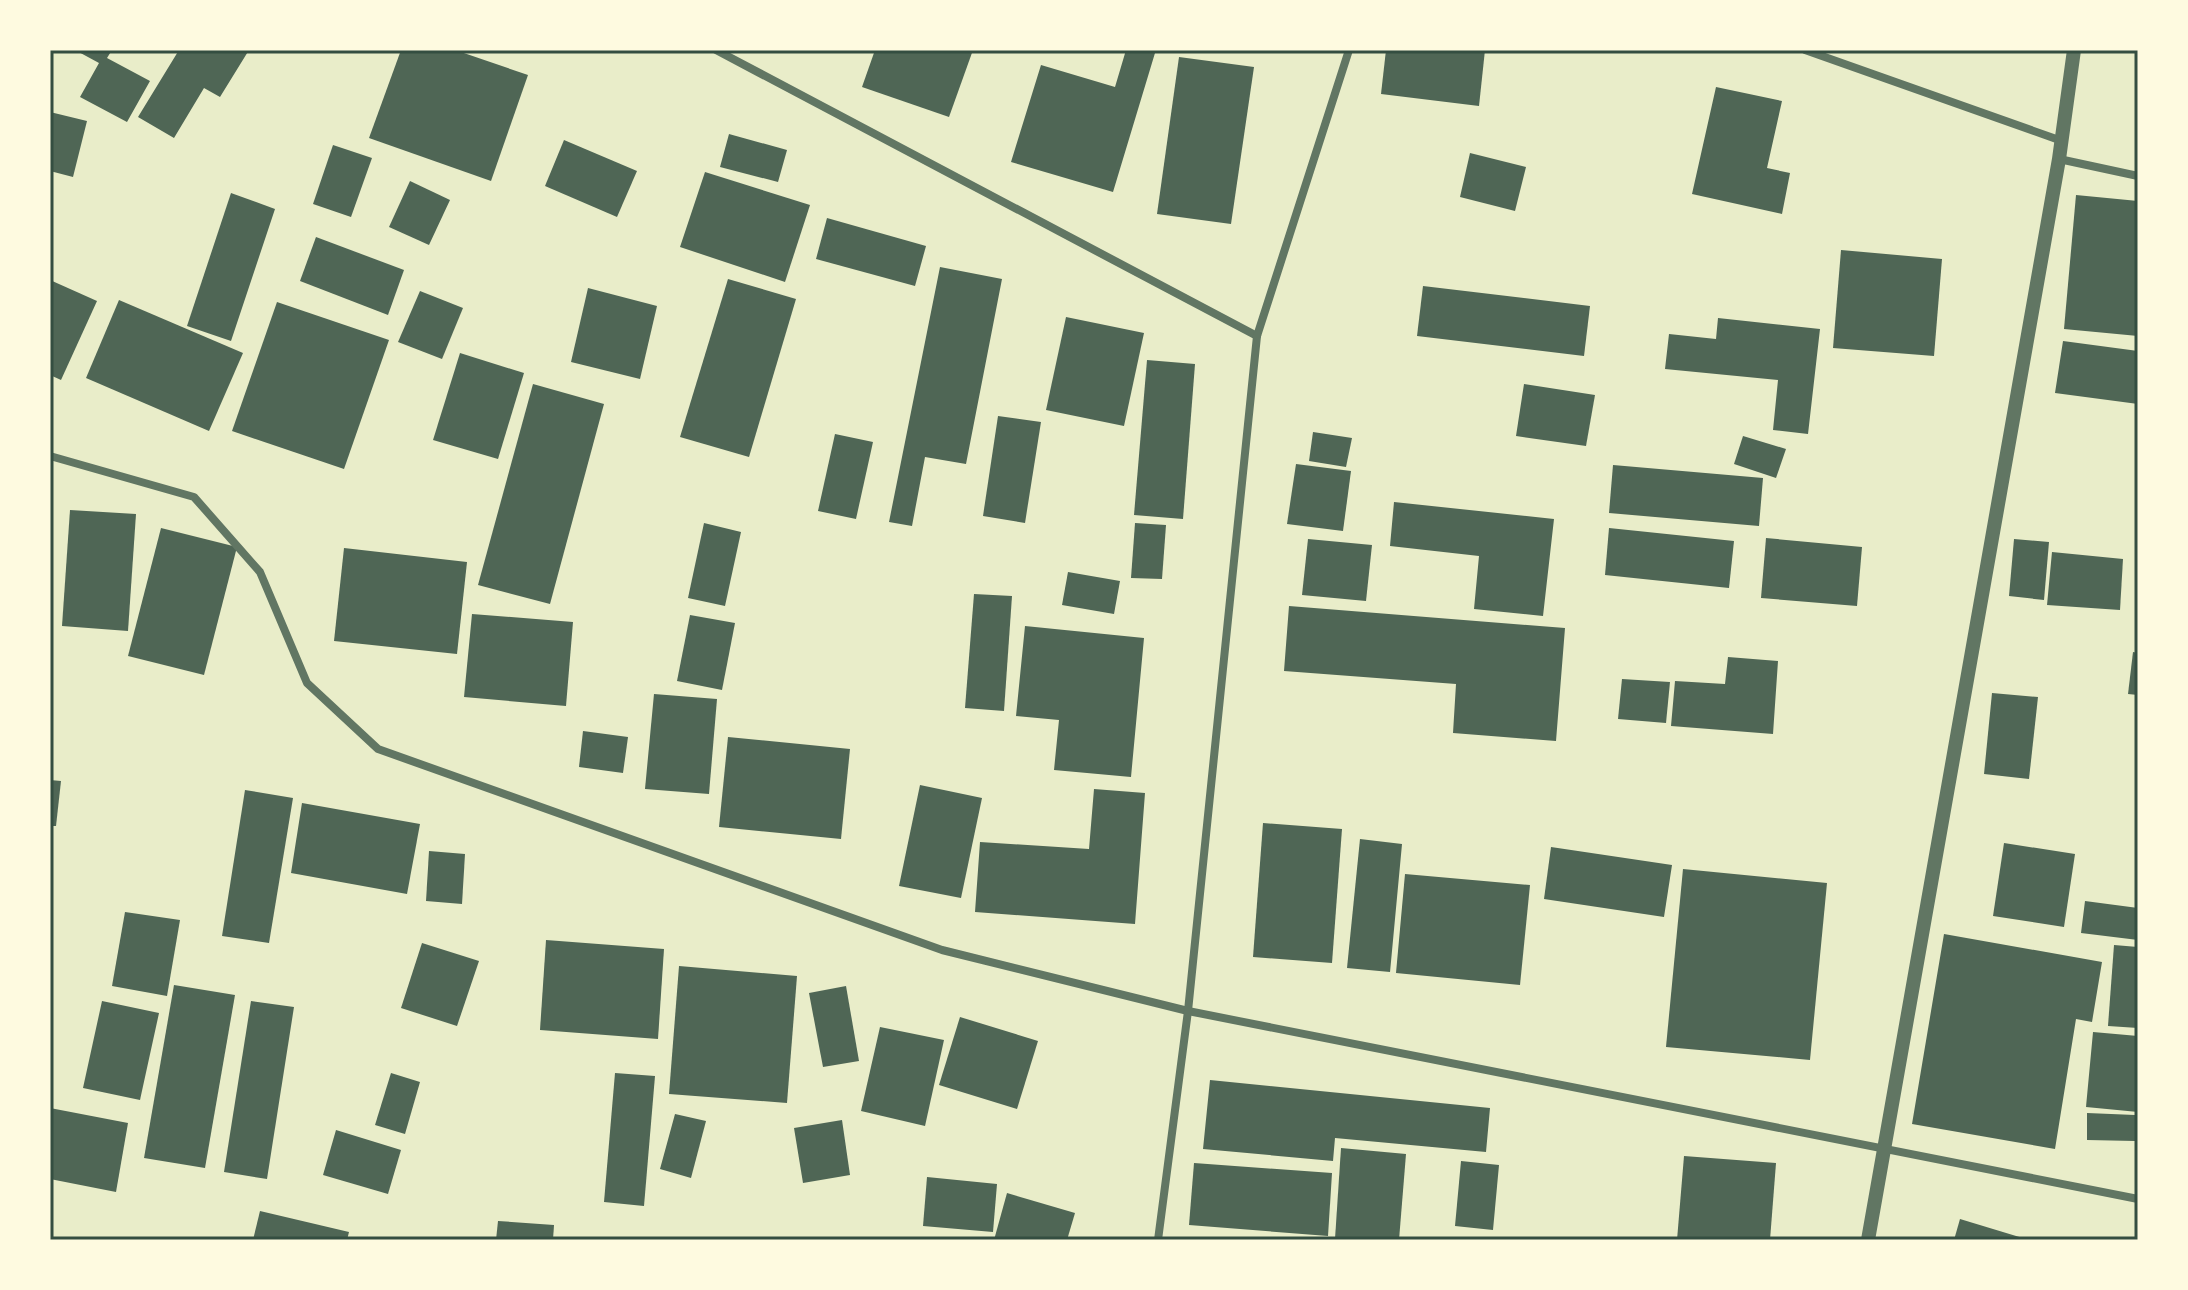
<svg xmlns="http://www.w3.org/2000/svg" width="2188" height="1290" font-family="Raleway,sans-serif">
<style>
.building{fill:#4f6655}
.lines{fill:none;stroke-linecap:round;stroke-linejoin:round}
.minor{stroke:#617663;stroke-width:8}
.tertiary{stroke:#617663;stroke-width:14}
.neatline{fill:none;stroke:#344e41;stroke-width:3}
</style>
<rect width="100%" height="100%" fill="#e9edc9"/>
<!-- building -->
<g class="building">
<polygon points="75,50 112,50 107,58 150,81 127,122 80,97 99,63"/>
<polygon points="179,50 249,50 220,97 204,88 174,138 138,117"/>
<polygon points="401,50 455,50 528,75 491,181 369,138"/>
<polygon points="875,50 973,50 949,117 862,87"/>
<polygon points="1126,50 1144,50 1155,53 1113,192 1011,162 1041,65 1115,87"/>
<polygon points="1386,50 1485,50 1479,106 1381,94"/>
<polygon points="1179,57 1254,67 1231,224 1157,214"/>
<polygon points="1716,87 1782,101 1767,168 1790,173 1782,214 1692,194"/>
<polygon points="50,112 87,121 73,177 50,171"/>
<polygon points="729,134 787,150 778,182 720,167"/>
<polygon points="564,140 637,171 617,217 545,186"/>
<polygon points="333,145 372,158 351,217 313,204"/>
<polygon points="1470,153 1526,167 1515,211 1460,197"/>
<polygon points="705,172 810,205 785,282 680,247"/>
<polygon points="410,181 450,200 429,245 389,227"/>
<polygon points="231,193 275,209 231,341 187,326"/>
<polygon points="2076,195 2138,201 2138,336 2064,329"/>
<polygon points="827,218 926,246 915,286 816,259"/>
<polygon points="316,237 404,270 388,315 300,281"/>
<polygon points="1841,250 1942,259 1934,356 1833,348"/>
<polygon points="940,267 1002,279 966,464 925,457 912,526 889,522"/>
<polygon points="728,279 796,299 749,457 680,437"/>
<polygon points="50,280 97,301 61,380 50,375"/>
<polygon points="1423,286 1590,306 1584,356 1417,336"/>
<polygon points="588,288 657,306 640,379 571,362"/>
<polygon points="420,291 463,308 442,359 398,342"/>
<polygon points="119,300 243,353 209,431 86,378"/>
<polygon points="277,302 389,340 344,469 232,431"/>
<polygon points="1066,317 1144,333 1124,426 1046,410"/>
<polygon points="1718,318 1820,329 1808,434 1773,430 1778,380 1665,369 1669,334 1716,339"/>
<polygon points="2063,341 2138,351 2138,404 2055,393"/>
<polygon points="460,353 524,373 498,459 433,440"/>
<polygon points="1147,360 1195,364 1183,519 1134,515"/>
<polygon points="533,384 604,404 550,604 478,585"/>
<polygon points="1524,384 1595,395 1586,446 1516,436"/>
<polygon points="998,416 1041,422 1025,523 983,516"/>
<polygon points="1313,432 1352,438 1346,467 1309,461"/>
<polygon points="835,434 873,442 856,519 818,511"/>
<polygon points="1743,436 1786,449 1776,478 1734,464"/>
<polygon points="1296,464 1351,471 1343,531 1287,524"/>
<polygon points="1613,465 1763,478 1759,526 1609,513"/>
<polygon points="1394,502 1554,519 1543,616 1474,609 1479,556 1390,546"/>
<polygon points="70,510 136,514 128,631 62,626"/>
<polygon points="704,523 741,532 725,606 688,598"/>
<polygon points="1135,523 1166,525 1162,579 1131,578"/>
<polygon points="161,528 237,547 204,675 128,656"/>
<polygon points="1609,528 1734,541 1729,588 1605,575"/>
<polygon points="1766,538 1862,547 1857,606 1761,598"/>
<polygon points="1308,539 1372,545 1366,601 1302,595"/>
<polygon points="2014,539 2049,542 2044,600 2009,596"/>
<polygon points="344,548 467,562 457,654 334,641"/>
<polygon points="2052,552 2123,559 2120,610 2047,605"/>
<polygon points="1068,572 1120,581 1114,614 1062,605"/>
<polygon points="974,594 1012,596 1004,711 965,708"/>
<polygon points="1289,606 1565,628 1556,741 1453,733 1456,684 1284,671"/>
<polygon points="472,614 573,622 566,706 464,697"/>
<polygon points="690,615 735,623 722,690 677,681"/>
<polygon points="1025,626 1144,638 1131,777 1054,770 1059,720 1016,716"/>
<polygon points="2133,652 2138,653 2138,695 2128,694"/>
<polygon points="1728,657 1778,661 1773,734 1671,726 1675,681 1725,684"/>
<polygon points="1622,679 1670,682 1666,723 1618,719"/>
<polygon points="1992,693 2038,697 2029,779 1984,774"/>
<polygon points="654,694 717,699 709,794 645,789"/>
<polygon points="583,731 628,737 623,773 579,767"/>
<polygon points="728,737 850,749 841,839 719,827"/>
<polygon points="50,780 61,781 56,826 50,826"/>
<polygon points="920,785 982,798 961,898 899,886"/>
<polygon points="1094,789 1145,793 1135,924 975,912 980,842 1089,849"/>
<polygon points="245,790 293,798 269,943 222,936"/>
<polygon points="302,803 420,824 407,894 291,873"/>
<polygon points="1263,823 1342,829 1332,963 1253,957"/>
<polygon points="1360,839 1402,844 1390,972 1347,968"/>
<polygon points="2004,843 2075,854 2064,927 1993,916"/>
<polygon points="1551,847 1672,865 1664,917 1544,899"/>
<polygon points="429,851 465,854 462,904 426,901"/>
<polygon points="1683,869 1827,883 1810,1060 1666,1047"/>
<polygon points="1405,874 1530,885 1520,985 1396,973"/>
<polygon points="2085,901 2138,908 2138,940 2081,933"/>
<polygon points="125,912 180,920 167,996 112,986"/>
<polygon points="1944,934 2102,962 2092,1022 2076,1019 2055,1149 1912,1124"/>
<polygon points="546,940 664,949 658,1039 540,1030"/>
<polygon points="422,943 479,961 457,1026 401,1008"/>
<polygon points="2114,945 2138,947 2138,1028 2108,1026"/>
<polygon points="679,966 797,976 787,1103 669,1094"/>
<polygon points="174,985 235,995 205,1168 144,1158"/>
<polygon points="846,986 859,1061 823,1067 809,993"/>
<polygon points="102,1001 159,1013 140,1100 83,1088"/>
<polygon points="251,1001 294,1007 267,1179 224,1172"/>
<polygon points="960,1017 1038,1041 1017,1109 939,1085"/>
<polygon points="880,1027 944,1040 925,1126 861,1111"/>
<polygon points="2093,1032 2138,1036 2138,1112 2086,1107"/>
<polygon points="391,1073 420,1082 405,1134 375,1125"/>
<polygon points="615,1073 655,1076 644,1206 604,1202"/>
<polygon points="1210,1080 1490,1108 1486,1152 1335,1138 1333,1161 1203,1149"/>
<polygon points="50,1108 128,1123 116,1192 50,1179"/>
<polygon points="2087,1113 2135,1115 2135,1141 2087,1140"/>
<polygon points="675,1114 706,1121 691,1178 660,1169"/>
<polygon points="842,1120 850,1175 803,1183 794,1128"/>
<polygon points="336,1130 401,1150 388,1194 323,1175"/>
<polygon points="1341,1148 1406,1154 1399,1240 1335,1239"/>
<polygon points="1684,1156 1776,1163 1770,1240 1677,1240"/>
<polygon points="1461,1161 1499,1165 1493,1230 1455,1226"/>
<polygon points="1194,1163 1332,1173 1328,1236 1189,1225"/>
<polygon points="927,1177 997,1184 993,1232 923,1226"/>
<polygon points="1007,1193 1075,1213 1067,1240 994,1240"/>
<polygon points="260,1211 349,1232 347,1240 253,1240"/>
<polygon points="1960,1219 2026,1239 2026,1240 1954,1240"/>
<polygon points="498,1221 554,1225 553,1240 496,1240"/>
</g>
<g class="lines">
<!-- minor -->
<g class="minor">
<polyline points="716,50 1257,336"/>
<polyline points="1805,50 2062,141"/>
<polyline points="2059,159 2138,176"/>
<polyline points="50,456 194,497 260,572 307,683 378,749 942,950 1188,1011 2138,1199"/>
<polyline points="1158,1240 1188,1011 1257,336 1349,50"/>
</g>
<!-- tertiary -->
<polyline class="tertiary" points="1868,1240 2059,159 2074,50"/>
</g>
<!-- border -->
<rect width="2188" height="1290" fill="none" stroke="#fefae0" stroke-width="104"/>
<rect x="52" y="52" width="2084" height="1186" class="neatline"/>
</svg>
